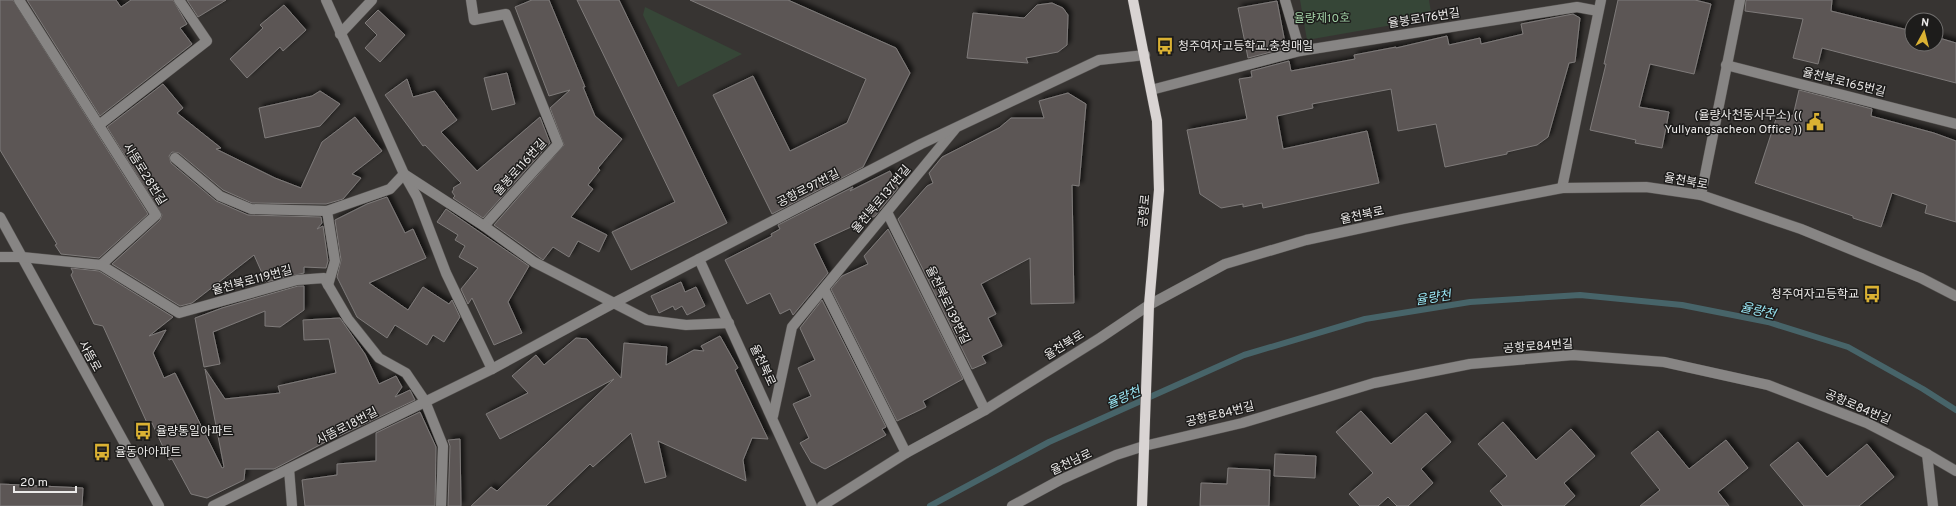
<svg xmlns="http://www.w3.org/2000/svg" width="1956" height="506" font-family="Overpass,'Noto Sans KR',sans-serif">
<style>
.green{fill:#364637}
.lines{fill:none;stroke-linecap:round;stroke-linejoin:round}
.stream{stroke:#476469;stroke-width:6}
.building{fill:#5b5655;stroke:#7f7b7a;filter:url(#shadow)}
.minor-casing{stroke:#54514f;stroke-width:11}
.major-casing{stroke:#54514f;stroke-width:11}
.minor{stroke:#878584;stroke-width:10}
.major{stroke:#d9d4d3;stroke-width:10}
.labels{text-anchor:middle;stroke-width:3;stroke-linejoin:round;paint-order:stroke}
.park-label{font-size:12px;fill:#a0cfa4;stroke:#1d1c1b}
.street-label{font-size:12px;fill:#eceae9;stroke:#1d1c1b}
.poi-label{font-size:12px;fill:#eceae9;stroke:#1d1c1b;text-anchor:start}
.water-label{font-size:13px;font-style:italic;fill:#98e4f2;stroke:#1d1c1b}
</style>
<defs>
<filter id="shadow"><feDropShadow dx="3.5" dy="-3.5" stdDeviation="2" flood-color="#0009"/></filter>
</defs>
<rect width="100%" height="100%" fill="#373432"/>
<!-- green -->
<g class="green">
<polygon points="1300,0 1429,0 1432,18 1307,40"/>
<polygon points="645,7 742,54 678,87 643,15"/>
</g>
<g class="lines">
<!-- stream -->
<polyline class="stream" points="930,506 1049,442 1244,355 1365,319 1470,302 1580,295 1682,305 1768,322 1848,347 1923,389 1956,410"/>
</g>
<!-- building -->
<g class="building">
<polygon points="0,0 13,0 148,214 99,258 61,254 55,245 57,244 0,150"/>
<polygon points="27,0 116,0 121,7 131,0 173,0 187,24 180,28 192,44 100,116"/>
<polygon points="187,0 226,0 198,17"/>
<polygon points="532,0 549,0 585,87 583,87 595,116 622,139 598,168 600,170 588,185 593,189 571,217 607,235 599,252 578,241 569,257 553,247 543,260 494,225 564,145 550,108 570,90 549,96 515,7"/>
<polygon points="577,0 619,0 727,223 631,270 612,232 675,202"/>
<polygon points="690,0 788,0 896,48 910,73 863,167 772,214 713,95 753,76 790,151 847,123 866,79"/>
<polygon points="1618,0 1695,0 1711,4 1694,74 1650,64 1639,107 1669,112 1662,148 1635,143 1636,140 1590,130 1606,64 1604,64"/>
<polygon points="1746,0 1832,0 1831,11 1912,31 1912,44 1936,44 1936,37 1956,43 1956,83 1822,48 1818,64 1793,58 1803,19 1745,11"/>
<polygon points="1277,1 1286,48 1248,58 1238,8"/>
<polygon points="1052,3 1063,8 1068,15 1067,45 1058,52 1026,58 1028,63 967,58 973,13 1024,18 1037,5"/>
<polygon points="284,5 306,30 283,51 280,47 247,78 230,59 263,28 260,25"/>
<polygon points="378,10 405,35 380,62 365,48 377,35 365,23"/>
<polygon points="1573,14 1580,18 1575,62 1569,63 1548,137 1537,145 1507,152 1507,154 1445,167 1436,124 1398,131 1391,89 1312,104 1313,108 1277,116 1283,149 1367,131 1379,183 1263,208 1262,203 1243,207 1243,204 1221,208 1200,194 1187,130 1247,119 1239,79 1252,77 1251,71 1289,61 1291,71 1355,59 1354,55 1396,47 1396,48 1447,36 1449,45 1480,38 1481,44 1523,34 1521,24"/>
<polygon points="507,73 515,104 492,110 484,78"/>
<polygon points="407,79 413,97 435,91 457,120 441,132 477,171 540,117 550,143 483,218 453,198 455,196 452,192 454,189 453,188 461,183 425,145 423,146 385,95"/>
<polygon points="163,84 183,108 177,113 221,148 216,149 275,178 301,188 322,142 355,117 382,151 352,174 361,178 343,199 326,204 252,203 223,190 179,153 172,152 169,156 171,163 216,201 248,215 321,217 322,223 317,229 323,226 328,261 326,268 304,267 304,273 266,282 254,255 192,303 180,306 112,264 160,220 162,215 107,127"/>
<polygon points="1799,90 1872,109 1871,116 1934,133 1956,141 1956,222 1925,213 1927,205 1892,193 1881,227 1853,218 1853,216 1755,183 1778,113 1793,116"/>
<polygon points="320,91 340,104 320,126 265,138 259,108 312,96"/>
<polygon points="1068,93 1086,104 1079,186 1072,185 1074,303 1031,304 1030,258 981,284 996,314 988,318 1002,346 982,356 986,363 972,369 898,219 927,186 933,183 929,173 942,157 999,128 1011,118 1044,118 1039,101"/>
<polygon points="890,171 898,188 875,216 814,244 828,273 793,315 790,309 780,314 770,293 747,304 725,260 772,236 771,234 780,229 778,225 853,187 850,191"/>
<polygon points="387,197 405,233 413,229 426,258 369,283 408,310 423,287 449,304 452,300 460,317 444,342 433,335 427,345 395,325 387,338 357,317 337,277 341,260 335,220 367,204"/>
<polygon points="446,209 529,266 508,302 522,333 494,345 472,298 468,304 461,289 478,268 459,257 465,246 455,240 458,235 437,222"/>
<polygon points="888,229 963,379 923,401 926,407 897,421 831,289 842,276 868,264 864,256"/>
<polygon points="71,268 99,271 173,317 149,336 166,330 153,353 164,378 175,373 222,468 224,467 205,369 225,399 280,393 278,386 336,373 329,339 304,340 303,320 340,318 365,354 379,384 396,376 402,387 395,397 410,390 415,400 335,438 335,437 274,469 245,469 244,480 207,498 191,494 172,459 169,460 152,423 148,425 103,326 94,324 71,275 73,272"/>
<polygon points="681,282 685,292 696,287 705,306 687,315 682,306 675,310 673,306 659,313 651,296"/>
<polygon points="298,286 304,286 304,310 280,327 265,326 265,311 213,332 220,364 204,367 195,318 222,308"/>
<polygon points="822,300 886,427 882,429 886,435 825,469 811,462 800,443 809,438 793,404 811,396 798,368 815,360 800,328"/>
<polygon points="720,336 738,368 735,370 768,439 752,438 743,460 746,481 658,441 666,477 645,483 631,433 593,467 590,464 546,506 471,506 491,487 497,491 614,379 500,439 486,414 528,393 512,376 536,355 544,365 576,338 587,339 621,378 624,343 667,347 666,365 694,350 704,351 701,346"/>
<polygon points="1361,411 1391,444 1426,413 1451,442 1421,469 1433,483 1408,506 1397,506 1388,497 1378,506 1360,506 1349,494 1373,473 1336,432"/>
<polygon points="420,412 436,447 435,506 305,506 302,480 337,475 337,464 376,461 376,433"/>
<polygon points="1503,422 1536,460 1571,429 1595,456 1564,483 1575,496 1564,506 1503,506 1490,491 1507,476 1478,444"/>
<polygon points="1658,431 1689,469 1726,440 1748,468 1718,492 1729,506 1640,506 1660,490 1631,453"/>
<polygon points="460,439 461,506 448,506 450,446 448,440"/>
<polygon points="1798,442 1827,477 1867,444 1894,477 1859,506 1804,506 1770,465"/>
<polygon points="1275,454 1316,456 1315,478 1274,476"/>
<polygon points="1228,468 1270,470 1269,506 1200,506 1201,483 1227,484"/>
<polygon points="0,484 83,488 82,506 0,506"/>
</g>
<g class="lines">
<!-- minor casing -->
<g class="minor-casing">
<g id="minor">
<polyline points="326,0 404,174 417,197 446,273 492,369"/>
<polyline points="471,0 474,20 506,14 558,144 484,226"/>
<polyline points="1285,0 1300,51"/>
<polyline points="340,34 372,0"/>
<polyline points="1726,65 1956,124"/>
<polyline points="1151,90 1300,51 1577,7 1598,11"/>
<polyline points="99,125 207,41 179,0"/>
<polyline points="175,158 220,196 251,209 327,211"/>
<polyline points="1562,188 1601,0"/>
<polyline points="1701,195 1740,0"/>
<polyline points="887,212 985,410"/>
<polyline points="0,217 159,506"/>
<polyline points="0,257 22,257 101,265 156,215 19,0"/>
<polyline points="699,259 812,506"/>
<polyline points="101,265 179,313 297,280 324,278 348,319 379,358 406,373 425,401 443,446 441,506"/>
<polyline points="328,285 335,261 327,211 390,189 404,174 484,226 534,262 647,320 686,325 729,323"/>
<polyline points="824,289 906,453"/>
<polyline points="773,416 792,327 955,129"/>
<polyline points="1927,454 1933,506"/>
<polyline points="289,469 292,506"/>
<polyline points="213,506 492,369 612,304 921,144 1099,60 1145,55"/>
<polyline points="822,506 906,453 985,410 1100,338 1149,305 1225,264 1306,240 1403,219 1562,188 1646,187 1701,195 1801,229 1921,278 1956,296"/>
<polyline points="1012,506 1060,480 1116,455 1144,446 1242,423 1374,383 1470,364 1573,355 1664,362 1768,385 1867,423 1927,454 1956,471"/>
</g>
</g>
<!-- major casing -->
<g class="major-casing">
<polyline id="major" points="1133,0 1157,121 1159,190 1149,305 1142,506"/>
</g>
<!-- minor -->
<use href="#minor" class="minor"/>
<!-- major -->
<use href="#major" class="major"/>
</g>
<!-- icons -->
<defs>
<g id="bus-bare" transform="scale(1.38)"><path d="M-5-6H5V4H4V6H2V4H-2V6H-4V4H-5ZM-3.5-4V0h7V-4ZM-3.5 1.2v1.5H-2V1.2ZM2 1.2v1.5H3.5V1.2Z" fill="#dbb233" stroke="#1d1c1b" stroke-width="2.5" paint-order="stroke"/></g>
<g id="civic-bare" transform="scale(1.38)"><path d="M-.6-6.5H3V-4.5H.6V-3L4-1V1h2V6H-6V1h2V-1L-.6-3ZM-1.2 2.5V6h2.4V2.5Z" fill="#dbb233" stroke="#1d1c1b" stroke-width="2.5" paint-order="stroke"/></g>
</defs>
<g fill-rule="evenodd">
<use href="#bus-bare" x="1165" y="46"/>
<use href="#civic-bare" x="1815" y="122"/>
<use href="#bus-bare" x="1872" y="294"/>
<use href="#bus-bare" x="143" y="431"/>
<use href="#bus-bare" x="102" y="452"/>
</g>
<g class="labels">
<!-- park labels -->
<g class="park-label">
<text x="1322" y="22">율량제10호</text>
</g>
<!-- street labels -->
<g class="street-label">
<text transform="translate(1424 18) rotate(-9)" y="4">율봉로176번길</text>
<text transform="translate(1844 82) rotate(14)" y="4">율천북로165번길</text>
<text transform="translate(520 167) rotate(-48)" y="4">율봉로116번길</text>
<text transform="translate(145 174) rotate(58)" y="4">사뜸로28번길</text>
<text transform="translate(1686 181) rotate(10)" y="4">율천북로</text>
<text transform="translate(808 188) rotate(-27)" y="4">공항로97번길</text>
<text transform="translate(881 199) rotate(-50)" y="4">율천북로137번길</text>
<text transform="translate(1144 211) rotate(-85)" y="4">공항로</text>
<text transform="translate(1362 215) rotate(-12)" y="4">율천북로</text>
<text transform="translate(252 280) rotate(-15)" y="4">율천북로119번길</text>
<text transform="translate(948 305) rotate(64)" y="4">율천북로139번길</text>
<text transform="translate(1064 345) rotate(-32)" y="4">율천북로</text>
<text transform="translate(1538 346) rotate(-4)" y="4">공항로84번길</text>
<text transform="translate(90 356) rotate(61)" y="4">사뜸로</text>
<text transform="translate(763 365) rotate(65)" y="4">율천북로</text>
<text transform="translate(1858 407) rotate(23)" y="4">공항로84번길</text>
<text transform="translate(1220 414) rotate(-14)" y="4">공항로84번길</text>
<text transform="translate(347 426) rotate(-27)" y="4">사뜸로18번길</text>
<text transform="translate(1071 462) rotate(-25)" y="4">율천남로</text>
</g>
<!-- poi labels -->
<g class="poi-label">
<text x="1178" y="50">청주여자고등학교.충청매일</text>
<text x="1802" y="119" text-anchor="end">(율량사천동사무소) ((<tspan x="1802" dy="14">Yullyangsacheon Office ))</tspan></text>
<text x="1859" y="298" text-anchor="end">청주여자고등학교</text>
<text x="156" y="435">율량통일아파트</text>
<text x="115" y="456">율동아아파트</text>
</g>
<!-- water labels -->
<g class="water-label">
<text transform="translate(1433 297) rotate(-9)" y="5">율량천</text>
<text transform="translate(1758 310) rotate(13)" y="5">율량천</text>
<text transform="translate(1123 397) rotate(-24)" y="5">율량천</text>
</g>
</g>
<!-- north arrow -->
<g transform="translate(1924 32) rotate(7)"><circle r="19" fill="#1d1c1b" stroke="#706e6d"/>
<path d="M0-3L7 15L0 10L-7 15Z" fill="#dbb233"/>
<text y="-6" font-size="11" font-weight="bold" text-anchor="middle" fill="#eceae9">N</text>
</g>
<!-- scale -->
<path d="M14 486v6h62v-6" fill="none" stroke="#eceae9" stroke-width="2"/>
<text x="20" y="486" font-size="12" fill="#eceae9" stroke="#1d1c1b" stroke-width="3" paint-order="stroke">20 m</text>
</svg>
